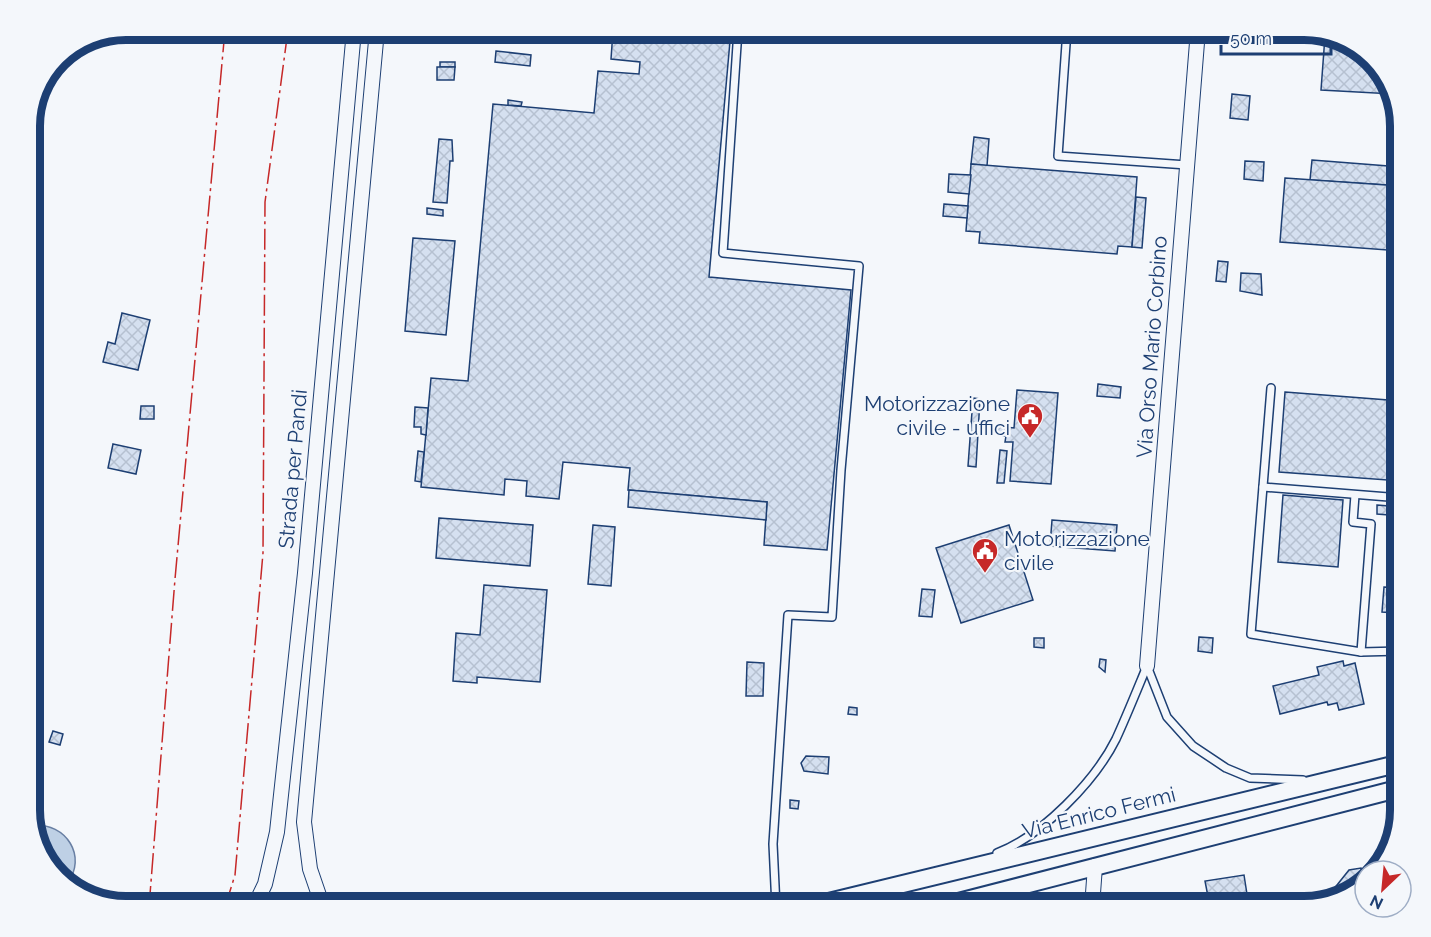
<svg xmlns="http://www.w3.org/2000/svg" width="1431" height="937" font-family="Raleway,sans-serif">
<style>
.water{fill:#bed0e5;stroke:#687fa3;stroke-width:1.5}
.building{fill:url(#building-cross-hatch);stroke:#1d3f73;stroke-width:1.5}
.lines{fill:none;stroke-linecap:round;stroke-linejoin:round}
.service-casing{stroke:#1d3f73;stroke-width:10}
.minor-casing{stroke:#1d3f73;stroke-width:16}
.tertiary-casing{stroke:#1d3f73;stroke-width:20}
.service{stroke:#f4f7fb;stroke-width:7}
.minor{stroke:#f4f7fb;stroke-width:14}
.tertiary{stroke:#f4f7fb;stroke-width:16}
.power{stroke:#c62828;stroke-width:1.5;stroke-dasharray:21 4.5 3 4.5;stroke-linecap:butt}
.labels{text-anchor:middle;stroke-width:4.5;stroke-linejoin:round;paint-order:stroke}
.street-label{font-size:21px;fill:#1d3f73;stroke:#f4f7fb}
.poi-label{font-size:21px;fill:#1d3f73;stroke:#f4f7fb;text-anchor:end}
.rim{fill:none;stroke:#1d3f73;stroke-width:8}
</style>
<defs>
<pattern id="building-cross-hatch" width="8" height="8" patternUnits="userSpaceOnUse" patternTransform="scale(1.5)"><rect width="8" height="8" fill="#d5e0f0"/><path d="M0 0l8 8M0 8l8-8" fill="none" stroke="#b6c1d1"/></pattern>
</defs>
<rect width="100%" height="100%" fill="#f4f7fb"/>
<!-- water -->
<path class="water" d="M33,825c33,-2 55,31 34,59l-24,-25z"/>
<!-- building -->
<g class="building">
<polygon points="643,30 731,30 709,277 851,290 827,550 764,545 767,502 628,490 630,468 563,462 559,499 526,496 527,481 505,479 504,495 421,487 431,378 468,381 493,104 594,113 598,71 639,74 640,62 611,59 613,31 643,34"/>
<polygon points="1106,30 1148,30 1147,33"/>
<polygon points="1325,36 1358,46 1388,78 1393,94 1321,90"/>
<polygon points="496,51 531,55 530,66 495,62"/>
<rect x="440" y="62" width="15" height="5"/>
<polygon points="437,67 455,67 454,80 437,80"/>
<polygon points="1232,94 1250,96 1248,120 1230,118"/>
<polygon points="508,100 522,102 521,106 508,105"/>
<polygon points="974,137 989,139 987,166 971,164"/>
<polygon points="439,139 452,140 453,161 450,161 447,203 433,202"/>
<polygon points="1312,160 1401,167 1401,186 1310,180"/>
<polygon points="1245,161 1264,162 1263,181 1244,179"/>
<polygon points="971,164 1137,177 1132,247 1118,246 1117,254 979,243 980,232 966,231"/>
<polygon points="949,174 971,175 969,194 948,192"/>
<polygon points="1285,178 1401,186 1401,251 1280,242"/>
<polygon points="1136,197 1146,198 1142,248 1132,247"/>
<polygon points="944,204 968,206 967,218 943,216"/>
<polygon points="427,208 443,210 443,216 427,214"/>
<polygon points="413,238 455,241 446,335 405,331"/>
<polygon points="1218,261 1228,262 1226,282 1216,281"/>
<polygon points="1241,273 1261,274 1262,295 1240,291"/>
<polygon points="122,313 150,320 138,370 103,362 108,342 115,344"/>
<polygon points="1098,384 1121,387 1120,398 1097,396"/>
<polygon points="1017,390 1058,393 1051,484 1010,481 1013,442 1005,442 1006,436 997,435 998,426 1014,428"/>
<polygon points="1285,392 1401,401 1401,481 1279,472"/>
<polygon points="973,398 980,399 976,467 968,466"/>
<polygon points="141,406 154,406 154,419 140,419"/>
<polygon points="415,407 428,408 426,435 421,434 421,427 414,427"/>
<polygon points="113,444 141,450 136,474 108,468"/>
<polygon points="1000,450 1007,451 1004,483 997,483"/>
<polygon points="418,451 424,452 421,482 415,481"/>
<polygon points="629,490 767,502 766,520 628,507"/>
<polygon points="1283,495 1343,500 1338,567 1278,562"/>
<polygon points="1377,505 1401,507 1401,516 1377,514"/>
<polygon points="439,518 533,525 530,566 436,558"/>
<polygon points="1052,520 1117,525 1115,551 1050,546"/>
<polygon points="593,525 615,527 611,586 588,584"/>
<polygon points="1009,525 1033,600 961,623 936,548"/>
<polygon points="484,585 547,590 540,682 477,677 477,683 453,681 456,633 480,635"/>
<polygon points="1384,587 1397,588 1395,613 1382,612"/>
<polygon points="922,589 935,590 932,617 919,616"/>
<polygon points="1199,637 1213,638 1212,653 1198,651"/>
<polygon points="1034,638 1044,638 1044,648 1034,647"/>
<polygon points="1100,659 1106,660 1105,672 1099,667"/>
<polygon points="1343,661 1344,666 1355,663 1364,704 1339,710 1337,703 1328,705 1327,702 1280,714 1273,686 1319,675 1317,667"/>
<polygon points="747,662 764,663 763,696 746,696"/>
<polygon points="849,707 857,708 857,715 848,714"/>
<polygon points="53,731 63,734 60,745 49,742"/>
<polygon points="806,756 829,757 828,774 804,771 801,763"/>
<polygon points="790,800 799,801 798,809 790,808"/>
<polygon points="1361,868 1364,883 1353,894 1308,906 1307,902 1329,895 1349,870"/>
<polygon points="1244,875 1249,907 1210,907 1205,881"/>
</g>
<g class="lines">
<!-- service casing -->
<g class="service-casing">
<g id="service">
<polyline points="738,30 723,253 859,266 841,470 832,617 788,615 773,844 776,907"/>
<polyline points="1067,30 1058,156 1187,165"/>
<polyline points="1271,388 1251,634 1361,652 1401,651"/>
<polyline points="1263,487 1401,498"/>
<polyline points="1355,495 1353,522 1371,524 1361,652"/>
<polyline points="1147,666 1167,717 1193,746 1226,768 1250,778 1303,780"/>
<path d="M997,853c45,-17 98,-72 119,-114 11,-24 21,-49 31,-73"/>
</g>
</g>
<!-- minor casing -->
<g class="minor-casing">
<g id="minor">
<polyline points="1147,666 1198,30"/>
<polyline points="254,907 265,884 277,832 305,573 354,30"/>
<polyline points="323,907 310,869 304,822 377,30"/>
<polyline points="1092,907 1095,866"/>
</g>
</g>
<!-- tertiary casing -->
<g class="tertiary-casing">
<g id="tertiary">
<polyline points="808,907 1401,763"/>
<polyline points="939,907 1401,788"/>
</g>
</g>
<!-- service -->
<use href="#service" class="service"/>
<!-- minor -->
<use href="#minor" class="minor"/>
<!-- tertiary -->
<use href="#tertiary" class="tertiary"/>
<!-- power -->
<g class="power">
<polyline points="149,907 175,579 225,30"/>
<polyline points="225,907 235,875 263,553 265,202 288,30"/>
</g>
</g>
<!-- icons -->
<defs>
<g id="civic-pin" transform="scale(1.35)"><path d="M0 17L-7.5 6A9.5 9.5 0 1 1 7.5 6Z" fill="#c62828" stroke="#f4f7fb"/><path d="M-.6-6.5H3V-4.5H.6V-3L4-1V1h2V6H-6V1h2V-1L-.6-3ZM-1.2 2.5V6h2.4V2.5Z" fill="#fff"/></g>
</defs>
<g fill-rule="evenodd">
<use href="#civic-pin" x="1030" y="416"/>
<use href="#civic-pin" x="985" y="551"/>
</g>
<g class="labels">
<!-- street labels -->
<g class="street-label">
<text transform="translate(1152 347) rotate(-86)" y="7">Via Orso Mario Corbino</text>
<text transform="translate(293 469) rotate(-85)" y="7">Strada per Pandi</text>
<text transform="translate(1099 813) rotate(-14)" y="7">Via Enrico Fermi</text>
</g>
<!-- poi labels -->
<g class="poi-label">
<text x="1010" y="411">Motorizzazione<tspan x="1010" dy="24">civile - uffici</tspan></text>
<text x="1004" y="546" text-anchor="start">Motorizzazione<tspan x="1004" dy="24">civile</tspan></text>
</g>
</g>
<!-- crop -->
<path d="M0 0H1431V937H0ZM126 40H1304A86 86 0 0 1 1390 126V810A86 86 0 0 1 1304 896H126A86 86 0 0 1 40 810V126A86 86 0 0 1 126 40Z" fill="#f4f7fb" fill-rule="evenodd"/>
<path class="rim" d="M126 40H1304A86 86 0 0 1 1390 126V810A86 86 0 0 1 1304 896H126A86 86 0 0 1 40 810V126A86 86 0 0 1 126 40Z"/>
<!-- north arrow -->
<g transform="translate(1383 889) rotate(206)"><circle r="28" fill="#f4f7fb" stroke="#9eadc5" stroke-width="1.5"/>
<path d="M0-4.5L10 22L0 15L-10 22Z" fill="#c62828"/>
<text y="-9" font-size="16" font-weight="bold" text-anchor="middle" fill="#1d3f73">N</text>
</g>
<!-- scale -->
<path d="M1221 45v9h110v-9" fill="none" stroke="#1d3f73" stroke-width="3"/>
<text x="1230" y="45" font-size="18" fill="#1d3f73" stroke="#f4f7fb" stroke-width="4.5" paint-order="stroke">50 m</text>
</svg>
